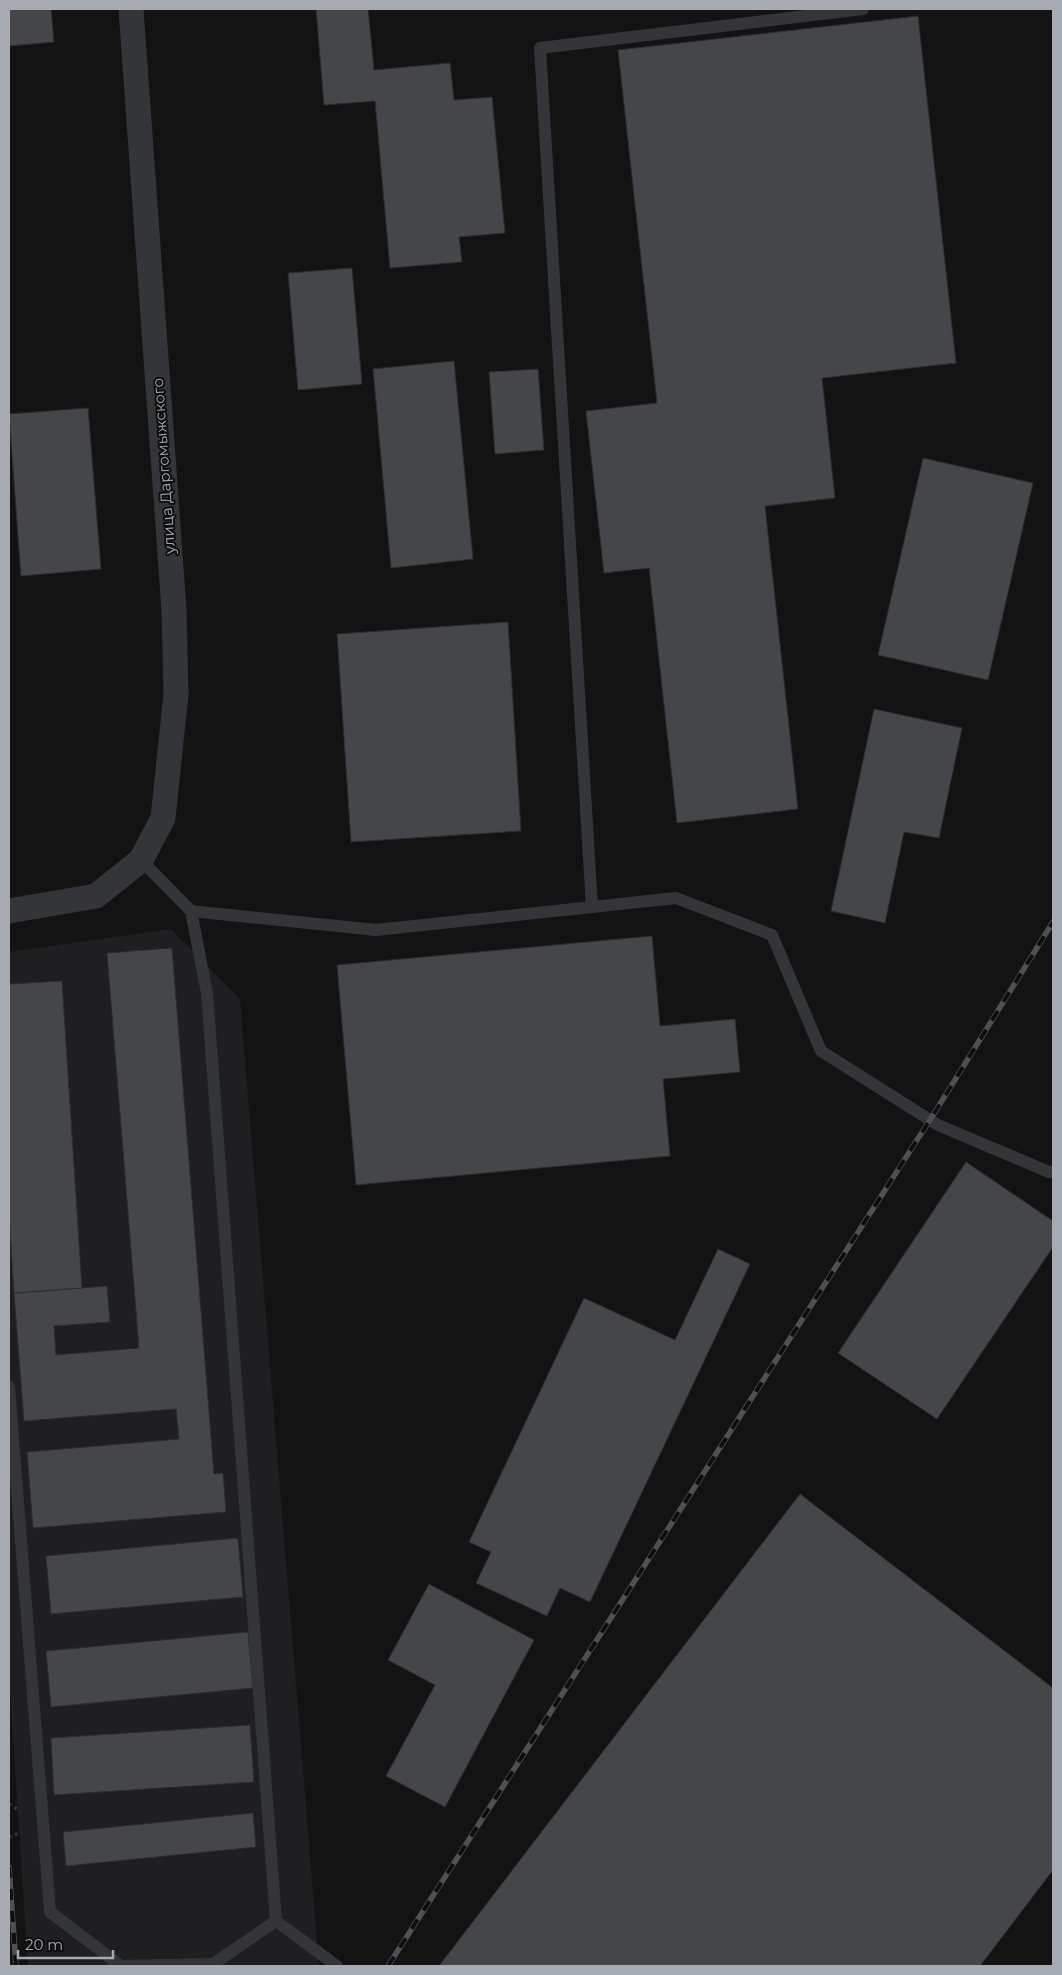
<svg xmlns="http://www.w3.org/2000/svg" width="1062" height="1975" font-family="Montserrat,sans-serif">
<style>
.built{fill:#1f1f21}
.building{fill:#454649;stroke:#2d2d30}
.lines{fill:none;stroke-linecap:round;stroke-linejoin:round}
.path{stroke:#3a3c3f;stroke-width:3;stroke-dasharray:2.5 4;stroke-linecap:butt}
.service{stroke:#343539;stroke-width:12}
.minor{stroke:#343539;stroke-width:25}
.rail-casing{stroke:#4e5053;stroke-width:5.5}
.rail{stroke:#0e0e0f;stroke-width:4;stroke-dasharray:11;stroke-linecap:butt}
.labels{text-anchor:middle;stroke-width:4;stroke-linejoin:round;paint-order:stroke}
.street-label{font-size:15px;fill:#a6abb3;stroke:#0e0e0f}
</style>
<rect width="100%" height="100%" fill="#131314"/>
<!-- built -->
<polygon class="built" points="171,929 240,999 319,1966 28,1966 9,1677 9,952"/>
<!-- building -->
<g class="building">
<polygon points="9,9 51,9 54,42 9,46"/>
<polygon points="316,9 368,9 374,70 450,63 454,100 492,97 505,233 459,237 462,262 390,268 375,101 324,105"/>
<polygon points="918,16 956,363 822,378 835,498 765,506 798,809 677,823 649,568 604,573 586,411 657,403 618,50"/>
<polygon points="352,268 362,384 298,390 288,273"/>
<polygon points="454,361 473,559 391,568 373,369"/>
<polygon points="538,369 544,450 495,454 489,372"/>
<polygon points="88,408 101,569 21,576 9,414"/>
<polygon points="923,458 1033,483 988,680 878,655"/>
<polygon points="508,622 521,831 351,842 337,634"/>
<polygon points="874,709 962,728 939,838 904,832 885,923 831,911"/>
<polygon points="652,936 660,1026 735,1019 740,1072 663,1079 670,1156 356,1185 337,965"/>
<polygon points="172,948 214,1474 223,1473 226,1512 33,1528 27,1452 179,1439 176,1409 24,1421 14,1293 107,1286 110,1322 54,1326 56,1355 139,1348 107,953"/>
<polygon points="62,981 82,1288 14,1293 9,1215 9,984"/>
<polygon points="966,1162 1053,1221 1053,1247 937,1419 838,1353"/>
<polygon points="718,1249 750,1264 590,1602 560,1588 547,1616 476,1583 491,1552 469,1542 584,1298 675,1340"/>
<polygon points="800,1494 1053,1688 1053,1870 980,1966 439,1966"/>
<polygon points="238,1538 243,1597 51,1614 46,1556"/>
<polygon points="429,1584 534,1640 445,1807 386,1776 435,1685 388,1660"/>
<polygon points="248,1632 253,1688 51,1707 46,1651"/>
<polygon points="250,1725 254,1782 54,1795 51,1738"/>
<polygon points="253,1813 256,1847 66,1866 63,1832"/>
</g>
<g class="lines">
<!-- path -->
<g class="path">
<polyline points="9,1804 19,1810"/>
<polyline points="9,1837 22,1832"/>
</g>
<!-- service -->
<g class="service">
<polyline points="141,860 191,911 207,993 276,1921 337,1966"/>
<polyline points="592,907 540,48 863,9"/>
<polyline points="191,911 376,930 676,898 772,935 821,1051 938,1125 1049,1172 1053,1172"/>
<polyline points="9,1387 50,1912 121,1966 213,1964 276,1921"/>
</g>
<!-- minor -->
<polyline class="minor" points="9,911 96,896 141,860 163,818 176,694 174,610 131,9"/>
<!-- rail casing -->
<g class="rail-casing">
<g id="rail">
<polyline points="9,1867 16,1966"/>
<polyline points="388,1966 935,1112 1053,922"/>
</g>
</g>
<!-- rail -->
<use href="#rail" class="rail"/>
</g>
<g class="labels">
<!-- street labels -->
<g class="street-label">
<text transform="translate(164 466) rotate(-94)" y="5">улица Даргомыжского</text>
</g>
</g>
<!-- border -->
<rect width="1062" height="1975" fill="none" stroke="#a6abb3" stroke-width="20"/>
<!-- scale -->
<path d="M18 1950v8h95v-8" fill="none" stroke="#a6abb3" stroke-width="2.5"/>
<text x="25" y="1950" font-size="15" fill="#a6abb3" stroke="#0e0e0f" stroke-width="4" paint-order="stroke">20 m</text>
</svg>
